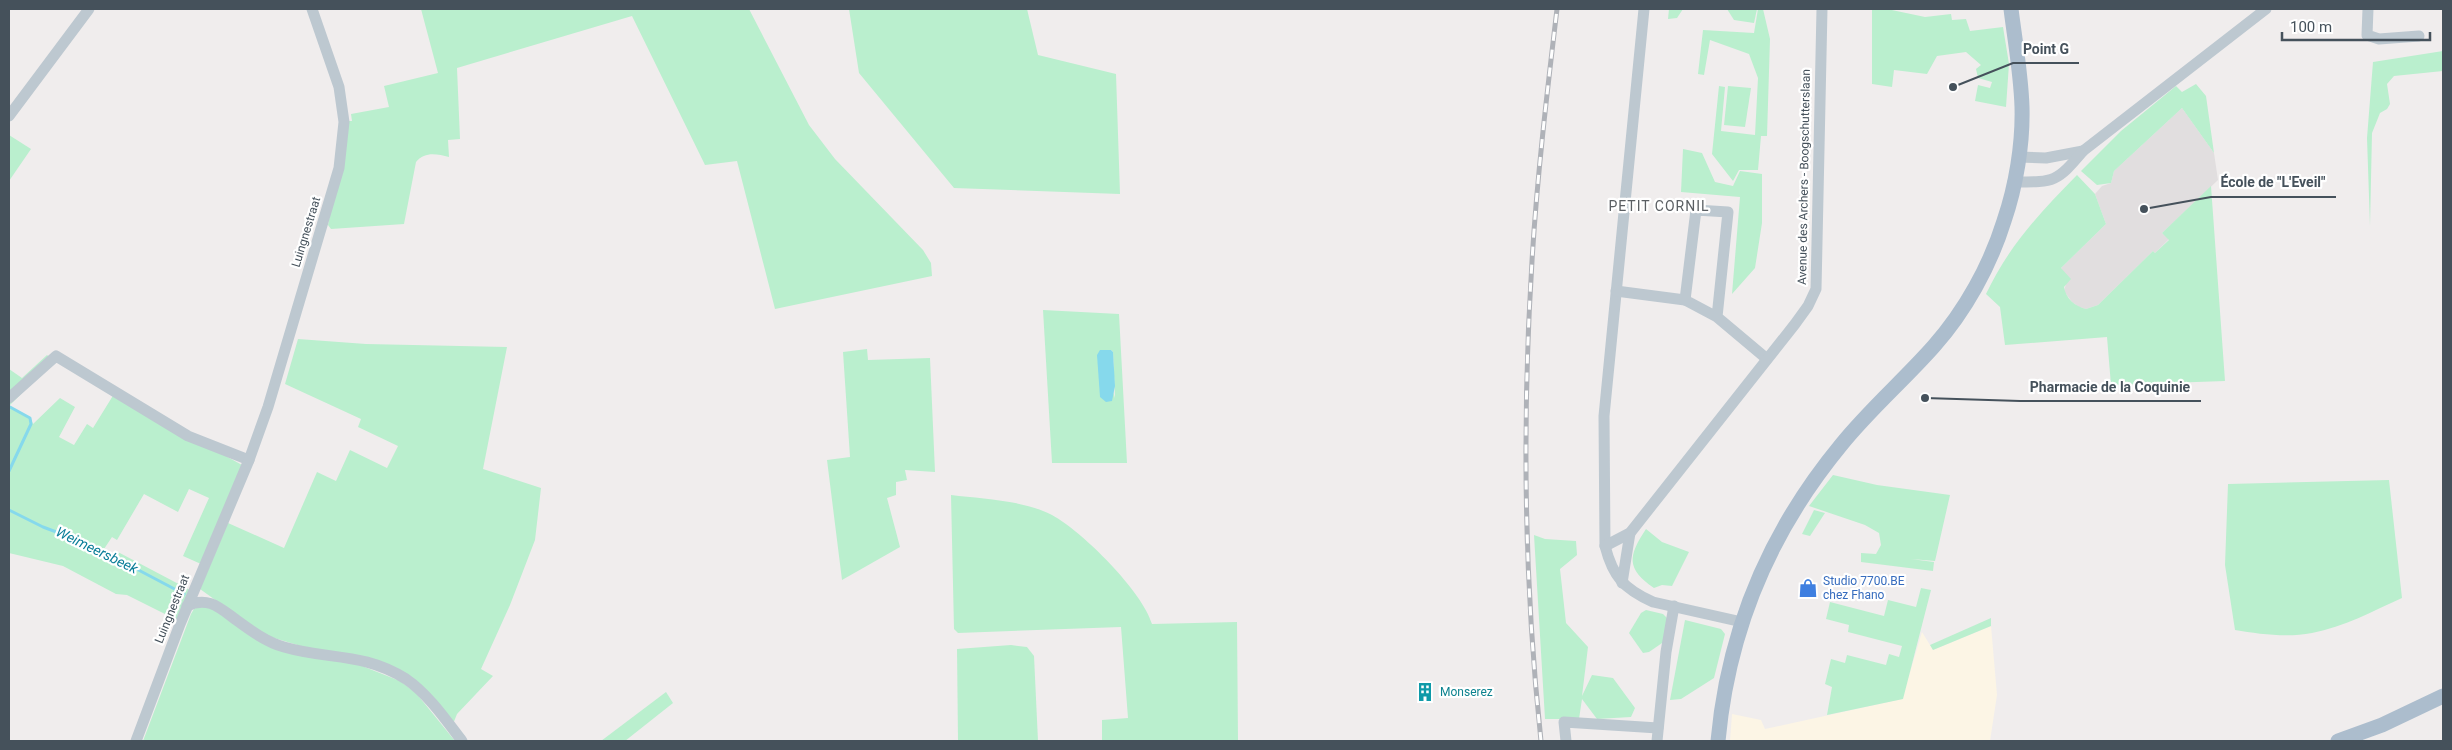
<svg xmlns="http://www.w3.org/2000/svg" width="2452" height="750" font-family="Roboto,sans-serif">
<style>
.commercial{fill:#fcf5e5}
.education{fill:#e1dedf}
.green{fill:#baefce;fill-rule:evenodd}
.water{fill:#86d9ec}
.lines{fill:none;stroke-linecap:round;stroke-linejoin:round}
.stream{stroke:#86d9ec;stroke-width:3}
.minor{stroke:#bdc8d0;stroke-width:11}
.major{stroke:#acbdcd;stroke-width:15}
.rail-casing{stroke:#afb2b8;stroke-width:5}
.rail{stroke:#fff;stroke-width:3;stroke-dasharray:9;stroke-linecap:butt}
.labels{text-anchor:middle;stroke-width:4.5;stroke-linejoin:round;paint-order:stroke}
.street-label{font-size:12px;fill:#45515b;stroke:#fff}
.shop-label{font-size:12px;fill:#366cbe;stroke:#fff;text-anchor:start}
.culture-label{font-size:12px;fill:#0d838f;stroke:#fff;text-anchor:start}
.neighbourhood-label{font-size:14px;letter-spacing:1px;fill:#5a5e62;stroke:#fff}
.water-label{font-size:14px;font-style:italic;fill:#0b7e99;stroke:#fff}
.leader{fill:none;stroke:#45515b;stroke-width:2}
.callout-dot{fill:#45515b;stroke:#fff;stroke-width:2}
.callout-label{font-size:14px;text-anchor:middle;font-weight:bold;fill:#45515b;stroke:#fff;stroke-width:4.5;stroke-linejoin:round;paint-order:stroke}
</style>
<rect width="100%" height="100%" fill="#f0eded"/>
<!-- commercial -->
<polygon class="commercial" points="1991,626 1997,695 1990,741 1730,741 1732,714 1761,720 1765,729 1902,699 1922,632 1933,650"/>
<!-- education -->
<polygon class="education" points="2182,108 2214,153 2218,180 2162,233 2169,239 2155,253 2153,251 2098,305 2086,309 2079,307 2072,302 2064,291 2066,284 2061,268 2106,224 2095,194 2102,186 2111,183 2114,171"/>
<!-- green -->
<g class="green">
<path d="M421,9h328l60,116 26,34 88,91 8,13 1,13 -157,33 -38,-148 -32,4 -73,-149 -175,52 3,71 -12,1 1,17c-12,-3 -24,-6 -33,5l-12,62 -73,5 -3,-4 20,-104h4l-1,-7 38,-7 -5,-21 54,-13z"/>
<polygon points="849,9 1027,9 1038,55 1116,74 1120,194 954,188 859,73"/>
<polygon points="1669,9 1683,9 1677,18 1668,19"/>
<polygon points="1727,9 1757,9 1754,23 1734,20"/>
<polygon points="1758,9 1763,9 1770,39 1767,136 1761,136 1758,170 1739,170 1733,181 1712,154 1719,86 1725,87 1721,131 1755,135 1758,78 1749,54 1710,40 1704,75 1698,74 1703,30 1754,33"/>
<polygon points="1872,9 1887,9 1925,17 1951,14 1952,20 1966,19 1970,31 2003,27 2009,64 2006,107 1975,101 1978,85 1990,88 1992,82 1978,78 1976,69 1981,65 1966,52 1937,56 1927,74 1894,70 1892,87 1872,84"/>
<polygon points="2443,51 2443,71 2394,76 2387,84 2390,104 2387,109 2380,113 2372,133 2370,226 2367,138 2373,62"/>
<polygon points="2196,84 2206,96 2214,153 2182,108 2114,171 2111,183 2097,185 2081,171 2121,131 2176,86 2182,92"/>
<polygon points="1728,86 1751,88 1745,127 1724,125"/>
<polygon points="9,135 31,149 9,181"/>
<polygon points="1683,149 1702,153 1715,182 1733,186 1740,171 1762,174 1762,223 1755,268 1732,294 1740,197 1681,192"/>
<path d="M2077,175l18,19 11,30 -45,44 10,11 -7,8c2,12 11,19 22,22l12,-4 55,-54 2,2 14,-13 -7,-7 49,-47 14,195 -114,4 -4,-48 -102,8 -5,-38 -14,-13c24,-50 53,-80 91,-119z"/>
<path d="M1043,310l76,4 8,149h-75zM1100,350h11l2,2 2,46z"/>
<polygon points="298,339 366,344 507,347 483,469 541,488 535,540 510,605 481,669 493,676 457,714 453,724 414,680 264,635 200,589 228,523 284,548 317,472 336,481 350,450 387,468 398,446 358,427 361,419 285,384"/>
<polygon points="867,349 868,360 930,358 935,472 905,470 907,480 896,482 896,495 887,498 900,547 842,580 827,460 850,457 843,352"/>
<polygon points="47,355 54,361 9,406 31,419 33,424 60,398 75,407 59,437 74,445 87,424 93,428 114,394 242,465 201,564 183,556 209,498 189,489 178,512 144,494 117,540 112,537 104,549 114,554 116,551 190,590 177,620 127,595 116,594 63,566 9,553 9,369 22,378"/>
<polygon points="1833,475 1877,485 1950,495 1935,561 1911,559 1934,562 1933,571 1861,562 1861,553 1876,554 1881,545 1879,533 1865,525 1809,506"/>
<path d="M2389,480l13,118c-29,13 -58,29 -90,35 -25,5 -53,1 -77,-3l-10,-65 3,-81z"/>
<path d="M951,495c32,4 72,5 101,20 30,16 91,77 100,109l85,-2 1,119h-136v-21l26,-2 -7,-91 -163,6 -4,-4z"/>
<polygon points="1814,510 1825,513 1810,536 1802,534"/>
<path d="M1646,529l16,13 27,10 -17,34 -10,-1 -8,3c-28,-19 -26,-32 -8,-59z"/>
<polygon points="1534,535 1545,539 1576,541 1577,555 1560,569 1566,623 1588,647 1582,696 1592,675 1613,678 1635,708 1631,717 1597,719 1582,699 1579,719 1545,719"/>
<polygon points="1921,588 1931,590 1903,699 1827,715 1832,687 1825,684 1831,659 1845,663 1847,655 1886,665 1889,654 1899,657 1902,646 1848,632 1849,625 1826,619 1830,602 1884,616 1888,600 1916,607"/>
<polygon points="205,604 253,636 352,662 400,681 416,693 455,741 143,741 191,614 194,609"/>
<polygon points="1646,610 1663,614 1667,618 1665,641 1649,652 1643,653 1629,633 1641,613"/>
<polygon points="1991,618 1991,626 1933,650 1930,645"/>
<polygon points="1685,620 1721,629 1725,634 1714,678 1681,699 1670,700"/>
<polygon points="1011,645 1027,647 1034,656 1038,741 958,741 957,649"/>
<polygon points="666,692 673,703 625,741 601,741"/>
</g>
<!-- water -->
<polygon class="water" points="1100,350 1111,350 1113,352 1115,386 1112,401 1106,402 1100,397 1097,355"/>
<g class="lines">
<!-- stream -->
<g class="stream">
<polyline points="9,471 31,424 30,418 10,407"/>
<polyline points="9,510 43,527 91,545 184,594"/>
</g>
<!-- minor -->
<g class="minor">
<path d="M1644,9l-40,407 1,130c8,31 19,43 48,56l89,20"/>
<polyline points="2368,9 2367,35 2379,39 2419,36"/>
<polyline points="9,116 89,9"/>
<polyline points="2018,157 2046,158 2083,151"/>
<path d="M2013,182c41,0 43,1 70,-31l183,-142"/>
<polyline points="1616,291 1685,300"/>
<polyline points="1717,317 1685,300 1696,210 1728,212 1717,317 1767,359"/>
<polyline points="9,398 56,356 188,436 249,460"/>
<polyline points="1605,546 1630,533 1795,324 1808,306 1816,289 1822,9"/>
<polyline points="1622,583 1630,533"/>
<path d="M187,606c20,-10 32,1 48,13 15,11 31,23 49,28 44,13 79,5 122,32 22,15 40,41 56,62"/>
<polyline points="136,741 180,624 249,460 268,407 339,168 344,122 339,87 312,9"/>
<polyline points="1566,741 1564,722 1658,728"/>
<polyline points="1657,741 1666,652 1674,606"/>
</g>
<!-- major -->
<g class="major">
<path d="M1718,741c10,-110 52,-210 123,-296 28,-35 63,-65 93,-99 31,-35 56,-80 70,-125 12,-35 19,-77 18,-114 -1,-33 -7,-66 -11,-98"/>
<polyline points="2338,741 2382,725 2443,696"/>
</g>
<!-- rail casing -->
<g class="rail-casing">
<path id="rail" d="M1541,741c-17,-159 -19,-320 -9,-480 5,-84 15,-168 25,-252"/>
</g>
<!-- rail -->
<use href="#rail" class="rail"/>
</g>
<!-- icons -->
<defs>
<g id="shop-bare" transform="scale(1.5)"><path d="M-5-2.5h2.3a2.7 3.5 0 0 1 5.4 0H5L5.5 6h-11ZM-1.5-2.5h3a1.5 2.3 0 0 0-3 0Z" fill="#3f7fe0" stroke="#fff" stroke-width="2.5" paint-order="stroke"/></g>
<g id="building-bare" transform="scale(1.5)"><path d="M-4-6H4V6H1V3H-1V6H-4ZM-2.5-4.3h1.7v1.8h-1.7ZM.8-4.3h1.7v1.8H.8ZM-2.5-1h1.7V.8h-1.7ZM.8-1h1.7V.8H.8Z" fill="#0f9aa8" stroke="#fff" stroke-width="2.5" paint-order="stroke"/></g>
</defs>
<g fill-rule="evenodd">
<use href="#shop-bare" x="1808" y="588"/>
<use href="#building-bare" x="1425" y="692"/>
</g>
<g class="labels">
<!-- street labels -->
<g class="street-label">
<text transform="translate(1804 177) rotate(-89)" y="4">Avenue des Archers - Boogschutterslaan</text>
<text transform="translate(306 232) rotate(-73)" y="4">Luingnestraat</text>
<text transform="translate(172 609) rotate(-68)" y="4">Luingnestraat</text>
</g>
<!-- shop labels -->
<g class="shop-label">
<text x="1823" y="585">Studio 7700.BE<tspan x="1823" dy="14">chez Fhano</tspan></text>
</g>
<!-- culture labels -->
<g class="culture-label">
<text x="1440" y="696">Monserez</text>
</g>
<!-- neighbourhood labels -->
<g class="neighbourhood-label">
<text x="1659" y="211">PETIT CORNIL</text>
</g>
<!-- water labels -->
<g class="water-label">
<text transform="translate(97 550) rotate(26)" y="5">Weimeersbeek</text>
</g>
</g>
<!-- callouts -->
<path class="leader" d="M1953 87L2013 63H2079M2144 209L2211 197H2336M1925 398L2020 401H2201"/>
<g class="callout-dot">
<circle cx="1953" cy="87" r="5"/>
<circle cx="2144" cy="209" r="5"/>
<circle cx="1925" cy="398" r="5"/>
</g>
<g class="callout-label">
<text x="2046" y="54">Point G</text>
<text x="2273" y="187">École de "L'Eveil"</text>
<text x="2110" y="392">Pharmacie de la Coquinie</text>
</g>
<!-- border -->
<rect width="2452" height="750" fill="none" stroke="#45515b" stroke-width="20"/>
<!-- scale -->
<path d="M2282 32v8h148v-8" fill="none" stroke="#45515b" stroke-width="2.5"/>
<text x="2290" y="32" font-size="15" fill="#45515b" stroke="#ffffff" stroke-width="4" paint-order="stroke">100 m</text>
</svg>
